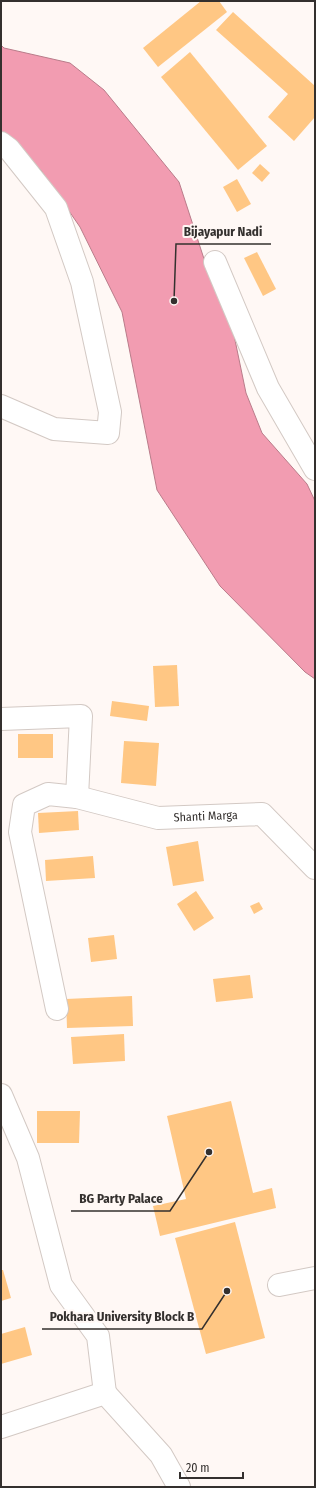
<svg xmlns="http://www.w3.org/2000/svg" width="316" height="1488" font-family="'Fira Sans Condensed',sans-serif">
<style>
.water{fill:#f29cb1;stroke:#b97c8a}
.building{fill:#ffc784}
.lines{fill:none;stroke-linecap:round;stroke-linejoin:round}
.minor-casing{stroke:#d3c9c4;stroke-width:24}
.minor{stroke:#fff;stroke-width:22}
.labels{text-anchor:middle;stroke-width:4;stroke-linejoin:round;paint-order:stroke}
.street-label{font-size:12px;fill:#34302e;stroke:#fff8f5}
.leader{fill:none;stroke:#34302e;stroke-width:1.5}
.callout-dot{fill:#34302e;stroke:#fff8f5;stroke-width:1.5}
.callout-label{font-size:13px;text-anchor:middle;font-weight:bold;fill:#34302e;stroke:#fff8f5;stroke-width:4;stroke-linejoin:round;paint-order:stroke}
</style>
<rect width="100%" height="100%" fill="#fff8f5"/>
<!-- water -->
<polygon class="water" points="1,45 4,48 70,63 104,90 179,182 206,265 230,316 246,393 262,433 307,484 315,501 315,679 305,672 220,586 157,490 122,312 80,227 40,169 14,145 1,136"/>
<!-- building -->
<g class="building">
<polygon points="201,1 219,1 227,12 158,67 143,48"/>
<polygon points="233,12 315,86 315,117 294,141 268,117 288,94 216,30"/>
<polygon points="190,52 267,146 238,170 161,77"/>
<polygon points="260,164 270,173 262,182 252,173"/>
<polygon points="237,179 251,204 237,212 223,187"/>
<polygon points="257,252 276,289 263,296 244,258"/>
<polygon points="177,665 179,706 155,707 153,666"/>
<polygon points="112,701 149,706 147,721 110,716"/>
<rect x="18" y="734" width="35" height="24"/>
<polygon points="124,741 159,743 156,786 121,783"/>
<polygon points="78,811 79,830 39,833 38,813"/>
<polygon points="198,841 204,881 173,886 166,847"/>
<polygon points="93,856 95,878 46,881 45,860"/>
<polygon points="196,891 214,918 194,931 177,904"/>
<polygon points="259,902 263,909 254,914 250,906"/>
<polygon points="114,935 117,959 91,962 88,938"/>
<polygon points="250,975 253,998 216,1002 213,979"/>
<polygon points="132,996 133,1026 67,1028 66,999"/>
<polygon points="124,1034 125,1061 73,1064 71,1037"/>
<polygon points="231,1101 253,1193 272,1188 276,1208 160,1236 153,1206 186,1199 167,1116"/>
<polygon points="37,1111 80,1111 79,1143 37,1143"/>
<polygon points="235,1222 265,1338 206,1354 175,1238"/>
<polygon points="1,1270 3,1270 11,1298 1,1301"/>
<polygon points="25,1327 32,1355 1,1364 1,1334"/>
</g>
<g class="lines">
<!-- minor casing -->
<g class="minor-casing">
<g id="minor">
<polyline points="1,143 9,149 56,208 82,282 110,412 108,433 54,429 1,406"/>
<polyline points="215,262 268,388 315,469"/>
<polyline points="1,719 81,716 77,797"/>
<path id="s1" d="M57,1009l-37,-177 4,-27 24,-11 29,3 81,21 104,-4 53,54"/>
<polyline points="1,1095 28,1158 61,1285 98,1336 105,1393"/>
<polyline points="279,1285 315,1278"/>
<polyline points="1,1427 105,1393 161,1455 179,1487"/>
</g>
</g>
<!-- minor -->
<use href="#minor" class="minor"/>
</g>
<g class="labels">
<!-- street labels -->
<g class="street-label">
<text dy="4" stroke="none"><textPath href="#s1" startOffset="395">Shanti Marga</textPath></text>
</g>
</g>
<!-- callouts -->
<path class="leader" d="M174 301L176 244H271M209 1152L170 1211H71M227 1291L202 1329H42"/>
<g class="callout-dot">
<circle cx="174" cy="301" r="4"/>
<circle cx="209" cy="1152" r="4"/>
<circle cx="227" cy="1291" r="4"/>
</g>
<g class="callout-label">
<text x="223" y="236">Bijayapur Nadi</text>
<text x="121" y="1203">BG Party Palace</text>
<text x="122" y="1321">Pokhara University Block B</text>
</g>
<!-- border -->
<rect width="316" height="1488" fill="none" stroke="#34302e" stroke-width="4"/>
<!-- scale -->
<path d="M180 1472v6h63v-6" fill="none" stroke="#34302e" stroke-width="2"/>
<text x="186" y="1472" font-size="12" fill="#34302e" stroke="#fff8f5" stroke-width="3" paint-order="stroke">20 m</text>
</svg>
